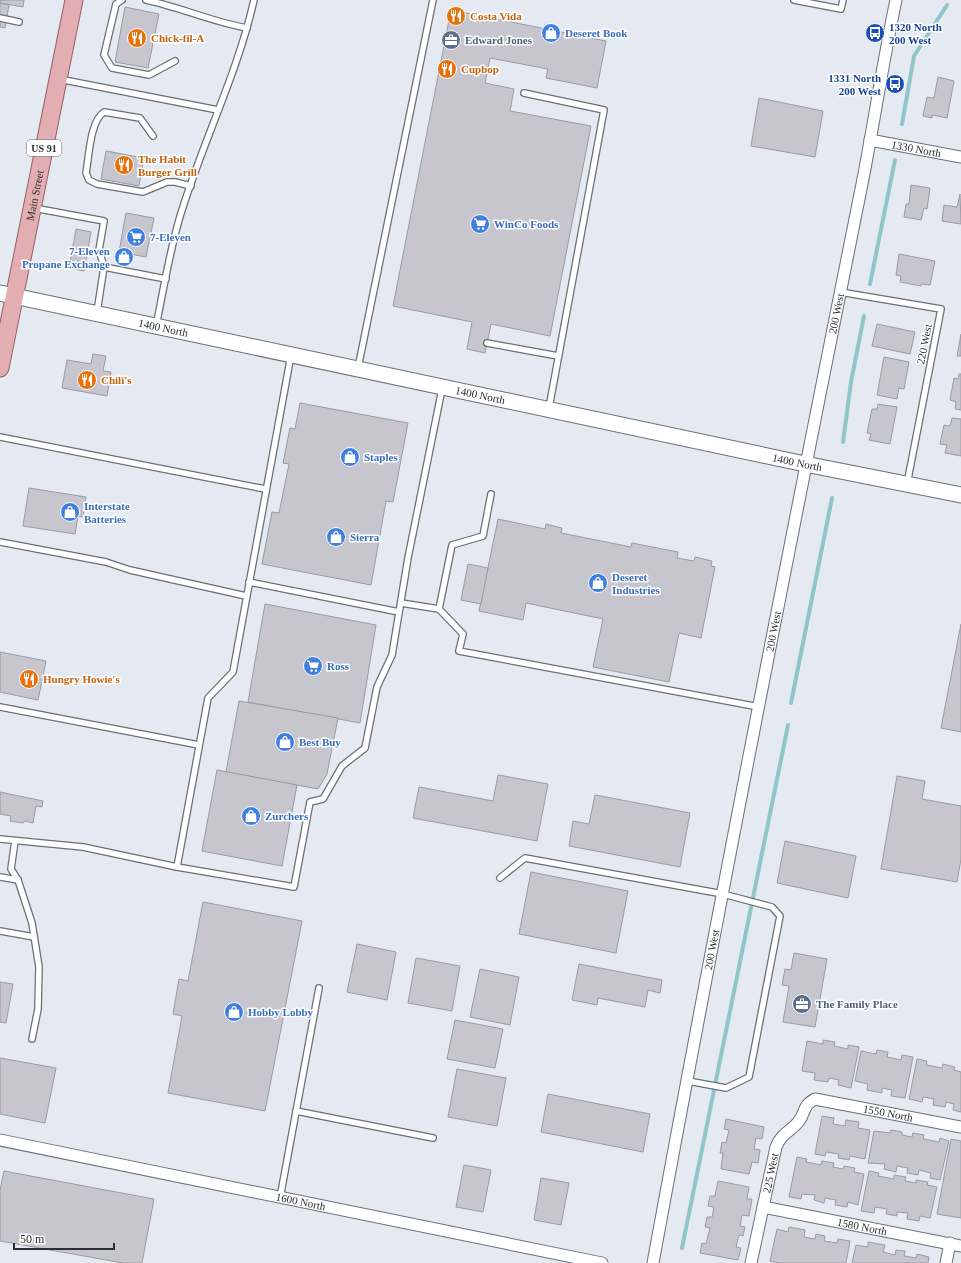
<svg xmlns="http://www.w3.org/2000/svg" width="961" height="1263" font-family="Georgia,serif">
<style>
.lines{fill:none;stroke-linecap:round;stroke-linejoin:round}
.stream{stroke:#90c6ca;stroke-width:4}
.building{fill:#c7c6cf;stroke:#9b9aa3}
.service-casing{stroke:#6a6f76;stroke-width:8}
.minor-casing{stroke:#6a6f76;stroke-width:13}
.secondary-casing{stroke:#6a6f76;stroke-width:17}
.primary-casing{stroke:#965e64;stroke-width:19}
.service{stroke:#fff;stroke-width:5.5}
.minor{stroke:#fff;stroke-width:11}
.secondary{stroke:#fff;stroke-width:15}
.primary{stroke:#e3aeb2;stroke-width:17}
.labels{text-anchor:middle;stroke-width:3;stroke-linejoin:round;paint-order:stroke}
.shield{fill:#fff;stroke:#6b6c6f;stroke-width:1}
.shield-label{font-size:10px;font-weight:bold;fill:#2b2d31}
.food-label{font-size:11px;font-weight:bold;fill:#c56008;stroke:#fff;text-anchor:start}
.transit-label{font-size:11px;font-weight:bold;fill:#164399;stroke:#fff;text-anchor:start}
.shop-label{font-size:11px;font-weight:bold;fill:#366cbe;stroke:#fff;text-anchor:start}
.service-label{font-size:11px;font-weight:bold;fill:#4e5e75;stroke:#fff;text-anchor:start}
.street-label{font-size:11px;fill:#2b2d31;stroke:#fff}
</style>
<rect width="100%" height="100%" fill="#e4e9f2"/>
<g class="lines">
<!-- stream -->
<g class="stream">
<polyline points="902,124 914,56 947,5"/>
<polyline points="870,284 895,160"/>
<polyline points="843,442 851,382 864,316"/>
<polyline points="791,703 832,498"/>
<polyline points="682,1248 788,725"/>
</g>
</g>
<!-- building -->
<g class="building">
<polygon points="0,0 24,0 23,7 0,3"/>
<polygon points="0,3 9,5 5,28 0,27"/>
<polygon points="125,7 159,14 148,68 115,62"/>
<polygon points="451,10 606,41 597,88 546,78 548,69 490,58 485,83 514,89 510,111 591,126 550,336 491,324 485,353 467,349 472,322 393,306"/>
<polygon points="938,77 954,81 947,118 932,115 932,118 923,116 927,97 934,98"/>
<polygon points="759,98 823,111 815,157 751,146"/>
<polygon points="106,151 144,158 139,186 101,179"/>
<polygon points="911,185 930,188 927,209 924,208 921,220 904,217 906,204 909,204"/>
<polygon points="960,194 961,224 942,221 944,205 957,207"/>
<polygon points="126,213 154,218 146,257 119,252"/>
<polygon points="76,229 91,232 84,271 69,268"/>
<polygon points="899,254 935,261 930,285 922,284 921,286 900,282 901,276 896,275"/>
<polygon points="877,324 915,332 910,354 872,346"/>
<polygon points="961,334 961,356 957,356"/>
<polygon points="93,354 106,356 103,371 111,372 107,396 62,388 67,360 91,364"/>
<polygon points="884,357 909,362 904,389 899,388 897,399 877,395"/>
<polygon points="959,374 961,374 961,410 955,409 956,402 950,400 954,378 958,379"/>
<polygon points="300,403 408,423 393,502 386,501 371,585 262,564 272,512 279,513 289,464 283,463 290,428 295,429"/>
<polygon points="878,404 897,407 890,444 869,440 871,434 867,433 872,409 877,409"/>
<polygon points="952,418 961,419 961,456 945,453 947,445 940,444 944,425 950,426"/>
<polygon points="29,488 86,497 83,517 78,516 75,534 23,526"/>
<polygon points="498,519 545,529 546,524 562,528 561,533 631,547 632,543 678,552 677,558 694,561 695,557 712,561 711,566 715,567 701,638 679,633 669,682 593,667 603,619 526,603 523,620 479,611"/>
<polygon points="468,564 488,568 481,604 461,600"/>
<polygon points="265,604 376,625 360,723 248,702"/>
<polygon points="961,624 961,732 941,728"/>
<polygon points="0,652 46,661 38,700 0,692"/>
<polygon points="239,701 338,718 327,774 318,789 226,772"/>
<polygon points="217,770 297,785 282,866 202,851"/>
<polygon points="498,775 548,784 537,841 413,818 419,787 493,801"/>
<polygon points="897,776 925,781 922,799 961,806 961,859 957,882 881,869"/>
<polygon points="0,792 43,801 42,807 36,806 33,823 25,821 23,823 10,821 11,816 0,814"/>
<polygon points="595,795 690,813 680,867 569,846 573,821 589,824"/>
<polygon points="785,841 856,856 848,898 777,883"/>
<polygon points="531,872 628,891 616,953 519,934"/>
<polygon points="203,902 302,921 265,1111 168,1093 182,1016 173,1014 179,979 188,981"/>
<polygon points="357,944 396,952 387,1000 347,992"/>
<polygon points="794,953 827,959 815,1027 783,1022 789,986 782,985 785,969 791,970"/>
<polygon points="416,958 460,966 452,1011 408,1003"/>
<polygon points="579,964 662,980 660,993 648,990 645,1007 598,998 597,1005 572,1000"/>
<polygon points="480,969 519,977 510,1025 470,1017"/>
<polygon points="0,982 13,984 6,1023 0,1022"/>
<polygon points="455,1020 503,1029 495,1068 447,1059"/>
<polygon points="823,1040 835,1042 834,1046 848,1049 848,1045 859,1047 851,1088 838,1085 839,1080 829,1078 828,1082 814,1080 815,1073 802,1071 807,1041 823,1044"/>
<polygon points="877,1050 888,1052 887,1057 901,1060 902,1055 913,1057 905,1098 891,1096 892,1090 882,1088 882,1093 867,1090 868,1084 855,1081 861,1051 876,1054"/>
<polygon points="0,1058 56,1068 45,1123 0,1114"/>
<polygon points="917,1059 927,1061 926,1065 942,1068 943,1064 955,1067 954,1070 961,1072 961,1112 953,1110 954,1104 946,1102 945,1107 933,1105 934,1099 923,1097 922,1102 909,1099"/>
<polygon points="457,1069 506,1078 497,1126 448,1117"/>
<polygon points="548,1094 650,1114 643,1152 541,1132"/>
<polygon points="822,1116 834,1118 833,1124 845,1126 846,1120 859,1122 858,1128 870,1130 865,1159 850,1156 849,1160 838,1158 839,1154 826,1152 825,1156 815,1154"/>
<polygon points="726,1119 764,1127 762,1139 756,1138 754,1149 760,1150 758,1163 752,1162 749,1174 721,1169 723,1153 720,1153 722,1142 726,1143 729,1130 724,1129"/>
<polygon points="891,1130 902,1132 902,1135 912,1137 913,1133 924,1135 923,1139 939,1142 940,1138 949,1141 940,1180 930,1178 931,1173 919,1170 918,1175 907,1173 908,1168 897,1166 896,1172 884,1169 885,1164 868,1163 874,1131 890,1133"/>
<polygon points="951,1139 961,1141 961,1218 937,1214"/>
<polygon points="797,1157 807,1159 806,1162 821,1165 822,1161 834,1163 833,1167 843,1169 844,1166 855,1168 854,1172 864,1174 858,1205 848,1202 847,1207 835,1205 836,1200 825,1198 824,1203 814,1200 815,1195 802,1194 801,1199 789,1197"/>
<polygon points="464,1165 491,1170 483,1212 456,1207"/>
<polygon points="4,1171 154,1199 142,1263 123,1263 0,1241 0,1190"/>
<polygon points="869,1171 879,1173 878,1176 894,1179 894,1175 906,1177 905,1181 916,1183 916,1180 928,1182 927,1185 937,1187 930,1218 920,1216 919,1221 907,1219 908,1213 897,1212 897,1216 886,1214 887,1209 875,1207 874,1213 861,1211"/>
<polygon points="541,1178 569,1183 561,1225 534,1220"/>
<polygon points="718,1181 749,1187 747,1199 752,1199 749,1216 742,1215 740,1226 745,1227 743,1236 739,1235 736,1247 741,1248 738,1260 700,1253 702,1243 706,1244 710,1228 705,1227 707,1217 712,1217 714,1207 708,1206 710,1196 715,1196"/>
<polygon points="789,1227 805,1230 804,1237 815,1239 816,1234 825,1236 824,1241 837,1243 838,1239 850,1241 846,1263 780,1263 770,1261 777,1229 788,1232"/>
<polygon points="868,1242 885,1245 883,1252 895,1255 896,1250 905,1251 904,1256 916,1258 917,1254 929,1257 928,1263 852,1263 856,1245 868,1247"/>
</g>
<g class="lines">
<!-- service casing -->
<g class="service-casing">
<g id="service">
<polyline points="122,0 116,4 104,55 112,68 149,75 175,61"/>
<path d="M146,0c34,7 66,22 101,28"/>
<polyline points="794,0 841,9 843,0"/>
<polyline points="0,18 19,22"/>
<polyline points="59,79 218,110"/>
<polyline points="524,93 604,110 549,408"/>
<path d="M153,136l-13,-18 -36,-6c-14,9 -15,45 -18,61l3,7 8,4 46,8 24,-10h8l16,4"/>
<polyline points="34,208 104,221 99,250 104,267 166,279"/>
<polyline points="840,292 941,309 907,484"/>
<polyline points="97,312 104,267"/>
<path d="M156,326c8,-38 14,-79 26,-116 22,-71 56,-138 72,-210"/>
<polyline points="487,343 558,356"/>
<polyline points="358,368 433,0"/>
<polyline points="0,437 265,489"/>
<polyline points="491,494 483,536 452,545 439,609 463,634 459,651 759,707"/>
<polyline points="0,542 106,562 130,570 246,596"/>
<polyline points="249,582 399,612"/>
<polyline points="401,603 439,609"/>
<polyline points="0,707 199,745"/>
<polyline points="0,839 83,847 177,867 208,698 233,672 291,355"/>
<polyline points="15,841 11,869 18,880 32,923 39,967 38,1009 32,1039"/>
<polyline points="177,867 294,887 310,802 323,799 342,766 365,748 377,687 392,655 408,558 442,389"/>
<polyline points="0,877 18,880"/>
<polyline points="500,878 525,858 723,894 772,907 780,916 749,1077 726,1088 688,1081"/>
<polyline points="0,931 34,937"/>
<polyline points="296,1111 433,1138"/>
<polyline points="280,1198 319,988"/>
</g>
</g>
<!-- minor casing -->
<g class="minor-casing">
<g id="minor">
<path id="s1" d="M870,140l91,17"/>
<path id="s2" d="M0,1140l602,123"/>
<path id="s3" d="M763,1207l198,39"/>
<path id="s4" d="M653,1263c66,-360 137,-720 209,-1079 12,-61 21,-123 34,-184"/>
<path id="s5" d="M751,1263l25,-116c6,-15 15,-15 23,-26 7,-9 3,-15 16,-22l146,28"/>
<polyline points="946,1263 950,1243"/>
</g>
</g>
<!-- secondary casing -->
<g class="secondary-casing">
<g id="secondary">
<path id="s6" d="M0,293l805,171 156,31"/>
</g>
</g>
<!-- primary casing -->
<g class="primary-casing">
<g id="primary">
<path id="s7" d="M0,368l74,-368"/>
</g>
</g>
<!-- service -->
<use href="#service" class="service"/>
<!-- minor -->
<use href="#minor" class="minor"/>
<!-- secondary -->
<use href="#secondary" class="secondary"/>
<!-- primary -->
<use href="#primary" class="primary"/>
</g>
<!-- icons -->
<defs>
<g id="restaurant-disc" transform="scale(1)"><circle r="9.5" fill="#e8710a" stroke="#fff"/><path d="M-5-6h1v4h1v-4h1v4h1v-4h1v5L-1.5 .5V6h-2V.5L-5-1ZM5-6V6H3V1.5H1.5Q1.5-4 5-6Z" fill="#fff"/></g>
<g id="shop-disc" transform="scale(1)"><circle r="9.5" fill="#3f7fe0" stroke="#fff"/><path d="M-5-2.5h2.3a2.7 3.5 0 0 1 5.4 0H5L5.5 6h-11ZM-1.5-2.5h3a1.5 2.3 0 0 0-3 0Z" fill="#fff"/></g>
<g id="bus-disc" transform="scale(1)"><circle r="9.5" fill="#1a4fb4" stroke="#fff"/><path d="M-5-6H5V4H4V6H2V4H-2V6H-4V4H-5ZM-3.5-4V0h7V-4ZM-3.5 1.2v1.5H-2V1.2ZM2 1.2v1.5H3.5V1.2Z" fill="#fff"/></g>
<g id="office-disc" transform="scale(1)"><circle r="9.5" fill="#5c6f8a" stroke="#fff"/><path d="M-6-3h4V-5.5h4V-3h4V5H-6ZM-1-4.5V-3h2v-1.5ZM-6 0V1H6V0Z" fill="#fff"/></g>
<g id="supermarket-disc" transform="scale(1)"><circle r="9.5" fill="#3f7fe0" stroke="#fff"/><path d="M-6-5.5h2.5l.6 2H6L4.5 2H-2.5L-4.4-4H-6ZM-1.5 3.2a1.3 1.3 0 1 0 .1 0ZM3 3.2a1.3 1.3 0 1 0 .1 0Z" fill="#fff"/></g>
</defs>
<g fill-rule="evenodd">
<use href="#restaurant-disc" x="456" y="16"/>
<use href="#shop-disc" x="551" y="33"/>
<use href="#bus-disc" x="875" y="33"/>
<use href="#restaurant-disc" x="137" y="38"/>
<use href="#office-disc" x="451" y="40"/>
<use href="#restaurant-disc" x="447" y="69"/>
<use href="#bus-disc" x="895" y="84"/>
<use href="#restaurant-disc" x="124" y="165"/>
<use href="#supermarket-disc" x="480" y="224"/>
<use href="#supermarket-disc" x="136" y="237"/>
<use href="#shop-disc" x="124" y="257"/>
<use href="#restaurant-disc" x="87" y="380"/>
<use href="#shop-disc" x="350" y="457"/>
<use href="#shop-disc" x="70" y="512"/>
<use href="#shop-disc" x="336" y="537"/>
<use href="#shop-disc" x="598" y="583"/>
<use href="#supermarket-disc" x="313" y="666"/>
<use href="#restaurant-disc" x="29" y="679"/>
<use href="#shop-disc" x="285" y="742"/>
<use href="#shop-disc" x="251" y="816"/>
<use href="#office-disc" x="802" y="1004"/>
<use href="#shop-disc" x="234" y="1012"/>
</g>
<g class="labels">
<!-- shield labels -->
<rect class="shield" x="27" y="140" width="34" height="16" rx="3"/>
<g class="shield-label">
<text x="44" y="152">US 91</text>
</g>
<!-- food labels -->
<g class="food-label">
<text x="470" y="20">Costa Vida</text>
<text x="151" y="42">Chick-fil-A</text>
<text x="461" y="73">Cupbop</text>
<text x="138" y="163">The Habit<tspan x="138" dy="13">Burger Grill</tspan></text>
<text x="101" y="384">Chili's</text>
<text x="43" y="683">Hungry Howie's</text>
</g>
<!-- transit labels -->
<g class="transit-label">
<text x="889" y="31">1320 North<tspan x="889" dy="13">200 West</tspan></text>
<text x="881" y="82" text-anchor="end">1331 North<tspan x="881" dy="13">200 West</tspan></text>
</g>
<!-- shop labels -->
<g class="shop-label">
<text x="565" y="37">Deseret Book</text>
<text x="494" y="228">WinCo Foods</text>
<text x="150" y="241">7-Eleven</text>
<text x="110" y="255" text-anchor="end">7-Eleven<tspan x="110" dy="13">Propane Exchange</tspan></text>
<text x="364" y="461">Staples</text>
<text x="84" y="510">Interstate<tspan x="84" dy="13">Batteries</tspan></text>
<text x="350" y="541">Sierra</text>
<text x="612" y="581">Deseret<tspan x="612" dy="13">Industries</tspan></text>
<text x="327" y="670">Ross</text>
<text x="299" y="746">Best Buy</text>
<text x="265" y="820">Zurchers</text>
<text x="248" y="1016">Hobby Lobby</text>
</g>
<!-- service labels -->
<g class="service-label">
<text x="465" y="44">Edward Jones</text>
<text x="816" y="1008">The Family Place</text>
</g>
<!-- street labels -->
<g class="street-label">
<text dy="4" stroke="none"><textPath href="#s1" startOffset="47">1330 North</textPath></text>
<text dy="4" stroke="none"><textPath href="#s7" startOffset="176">Main Street</textPath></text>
<text dy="4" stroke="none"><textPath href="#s4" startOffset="967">200 West</textPath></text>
<text dy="4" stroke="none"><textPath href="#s6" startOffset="167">1400 North</textPath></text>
<text transform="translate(924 344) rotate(-79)" y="4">220 West</text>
<text dy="4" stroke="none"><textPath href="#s6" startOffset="491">1400 North</textPath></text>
<text dy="4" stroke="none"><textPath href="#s6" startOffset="815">1400 North</textPath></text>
<text dy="4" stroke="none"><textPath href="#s4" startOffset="643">200 West</textPath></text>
<text dy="4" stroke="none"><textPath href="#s4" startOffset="319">200 West</textPath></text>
<text dy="4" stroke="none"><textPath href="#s5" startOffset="256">1550 North</textPath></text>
<text dy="4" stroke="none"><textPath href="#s5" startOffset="92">225 West</textPath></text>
<text dy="4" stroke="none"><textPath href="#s2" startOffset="307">1600 North</textPath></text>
<text dy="4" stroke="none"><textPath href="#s3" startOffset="101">1580 North</textPath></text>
</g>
</g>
<!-- scale -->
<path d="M14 1243v6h100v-6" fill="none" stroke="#2b2d31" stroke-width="2"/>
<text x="20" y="1243" font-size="12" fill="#2b2d31" stroke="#ffffff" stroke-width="3" paint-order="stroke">50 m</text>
</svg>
